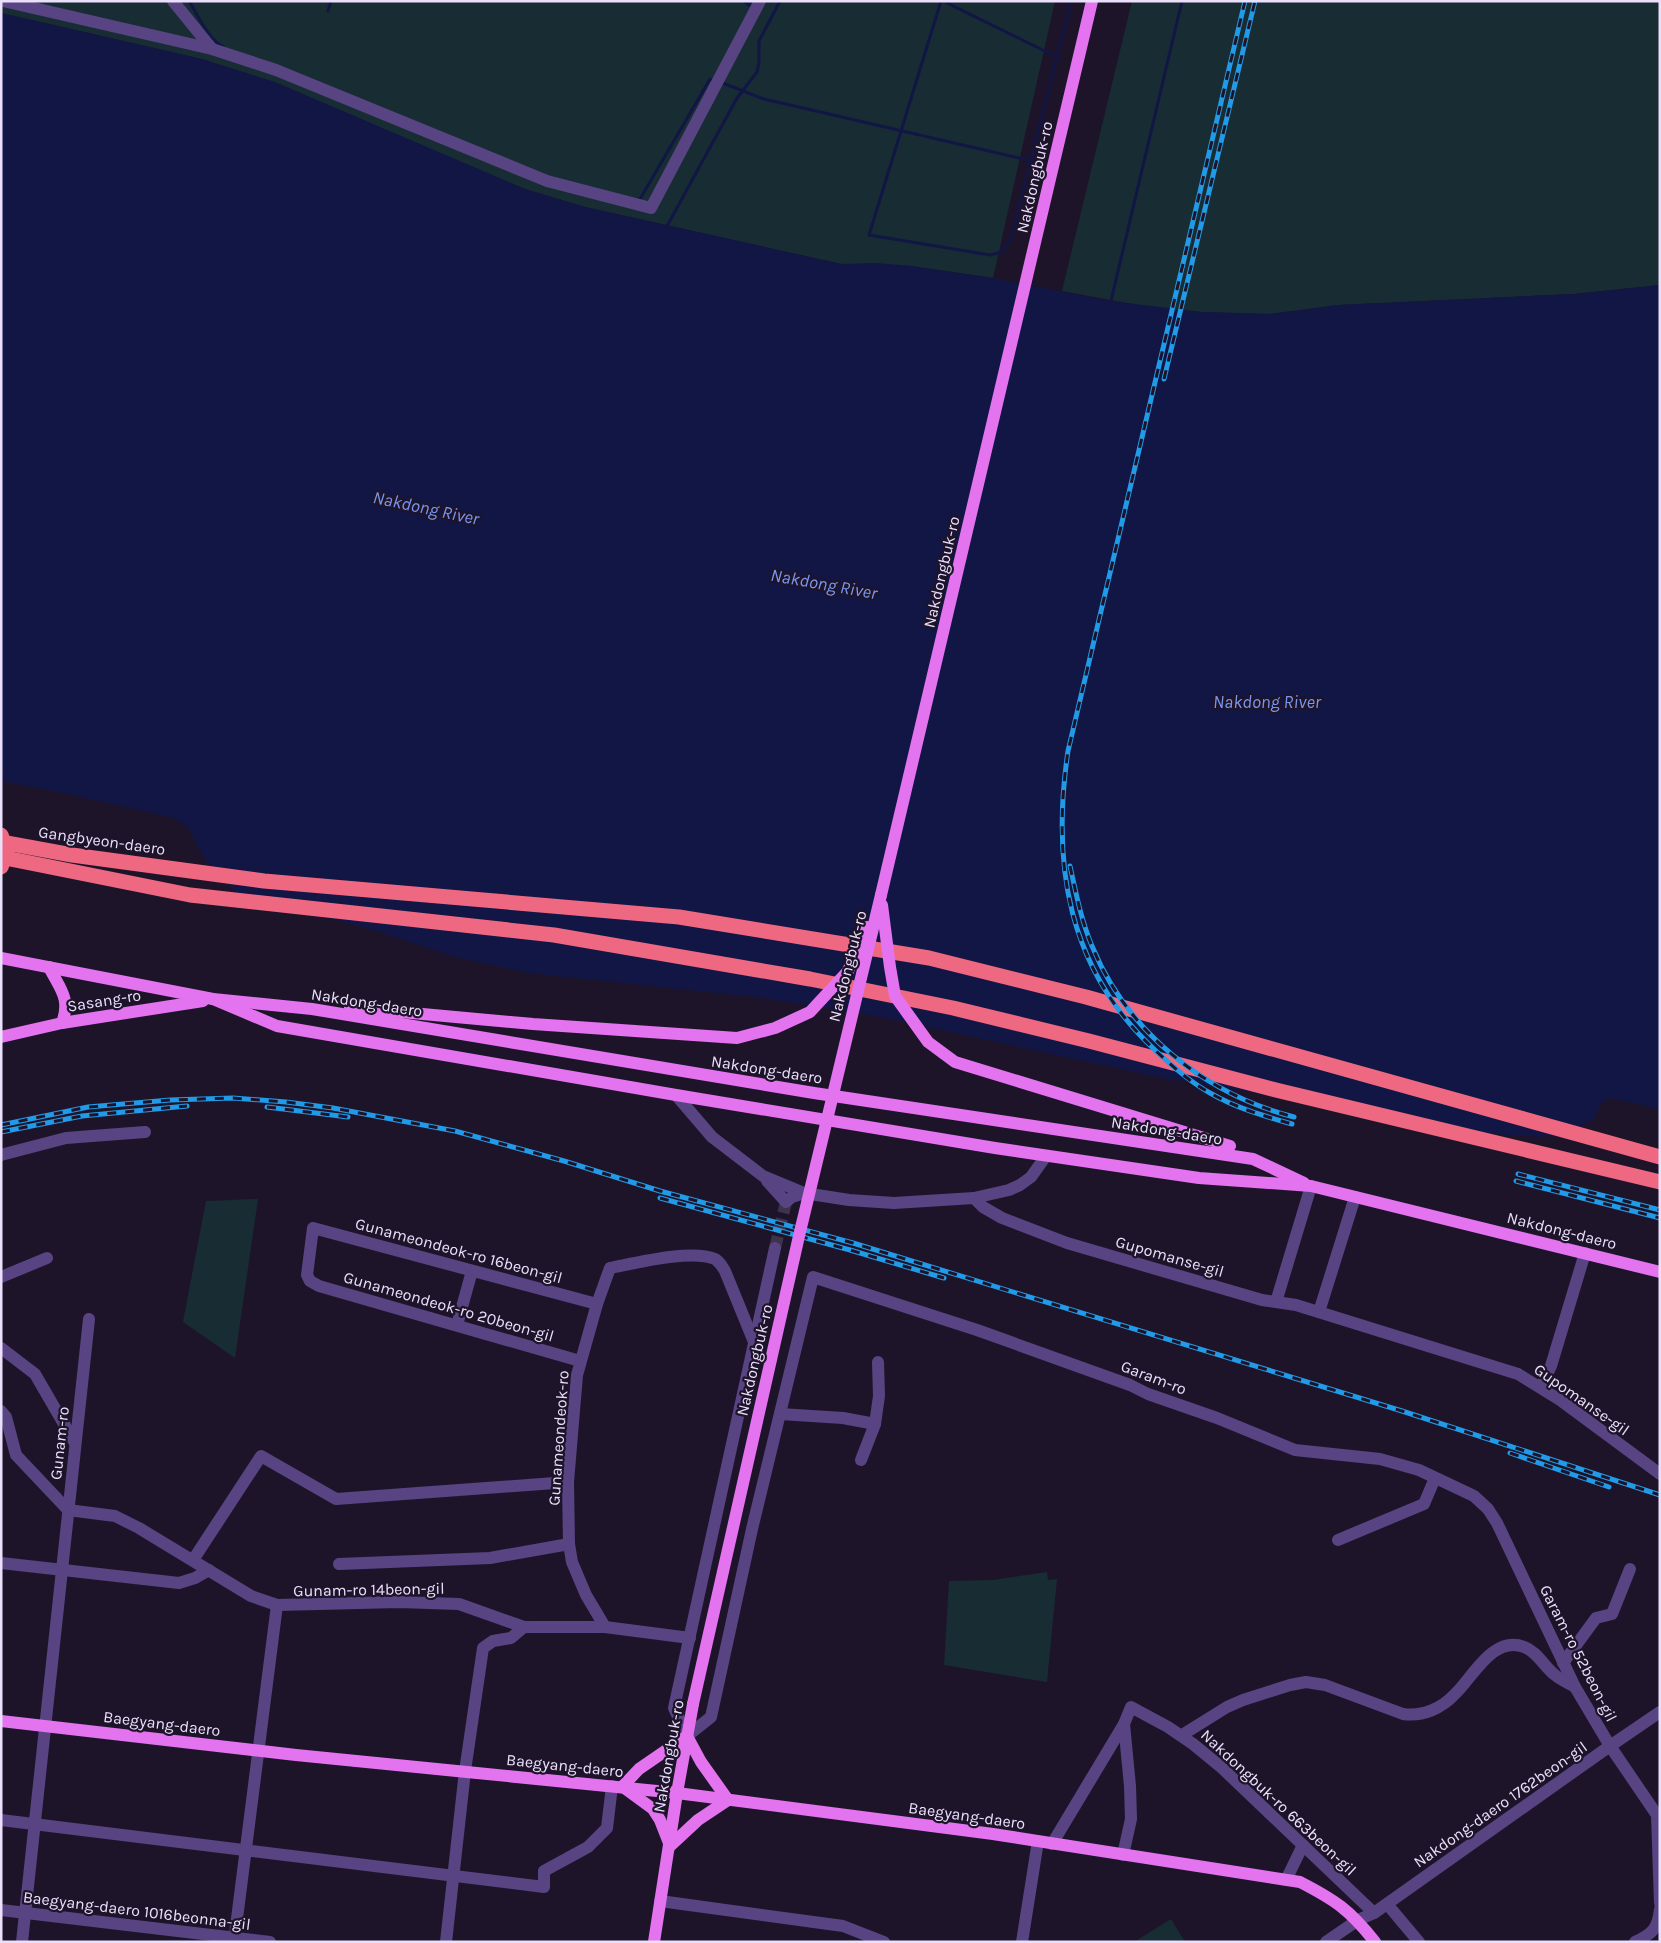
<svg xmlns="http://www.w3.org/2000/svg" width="1661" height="1943" font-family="Karla,sans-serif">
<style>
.green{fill:#182c33}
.water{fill:#111645}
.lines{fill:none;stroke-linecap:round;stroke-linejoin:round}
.stream{stroke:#111645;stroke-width:3}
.minor-tunnel{stroke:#3d334a;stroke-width:12;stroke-dasharray:12 6;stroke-linecap:butt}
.minor{stroke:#584483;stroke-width:12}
.major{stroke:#e473f0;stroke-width:12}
.highway{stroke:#ef6882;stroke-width:15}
.rail-casing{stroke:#219be7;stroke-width:5}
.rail{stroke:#1e142a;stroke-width:3;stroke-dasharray:9;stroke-linecap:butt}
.major-bridge{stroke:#e473f0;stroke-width:12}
.highway-bridge{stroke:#ef6882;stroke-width:15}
.labels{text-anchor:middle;stroke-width:4.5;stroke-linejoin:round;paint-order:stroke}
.street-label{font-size:16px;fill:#ebe0fc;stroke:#1e142a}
.water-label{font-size:18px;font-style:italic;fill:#7997f1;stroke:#1e142a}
</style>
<rect width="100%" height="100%" fill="#1e142a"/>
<!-- green -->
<g class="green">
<path d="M1,1h1054l-62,277c-51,-8 -100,-15 -152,-14l-256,-57 -60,-18 -323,-130 -201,-46z"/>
<polygon points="1132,1 1660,1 1660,285 1574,294 1339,305 1270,314 1202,312 1154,308 1062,291"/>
<polygon points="258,1199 235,1358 183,1322 206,1201"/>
<polygon points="1047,1572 1048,1580 1057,1579 1047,1682 944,1665 949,1581 993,1580"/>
<polygon points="1171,1919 1185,1942 1134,1942"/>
</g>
<!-- water -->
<path class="water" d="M1,13l201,46 73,23 250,107 60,18 256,57 35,-1 36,3 81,12 117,23 92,11 68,2 69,-9 235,-11 86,-9v824l-49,-11c-13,3 -11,15 -20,23l-29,14 -22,2 -61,-4 -185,-34 -132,-21 -285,-62 -122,-19 -227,-24 -73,-16 -79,-26 -139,-38 -30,-30 -19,-35 -14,-10 -107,-24 -66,-13z"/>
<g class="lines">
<!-- stream -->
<g class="stream">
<path d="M189,1c9,14 19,39 35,46"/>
<polyline points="744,1 749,5 751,1"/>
<polyline points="941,1 869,235 990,255 1002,252 1011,239 1071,1"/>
<polyline points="943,1 1057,57"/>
<polyline points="328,11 331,1"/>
<polyline points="720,82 764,99 1032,161"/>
<polyline points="638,199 640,199 710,79 714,80"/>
<polyline points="666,228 737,98 757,72 759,62 759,41 780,1"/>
<polyline points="1110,305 1182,1"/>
</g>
<!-- minor-tunnel -->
<polyline class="minor-tunnel" points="775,1248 786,1202"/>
<!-- minor -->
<g class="minor">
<polyline points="3,1 212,49 276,70 547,181 651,208 760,1"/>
<polyline points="173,1 212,49"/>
<polyline points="676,1095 712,1137 763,1176 804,1193 849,1200 894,1203 974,1198 1009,1190 1020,1185 1031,1177 1046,1156"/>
<polyline points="1,1155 66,1138 145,1132"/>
<polyline points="767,1181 786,1202 792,1197 804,1193"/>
<polyline points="974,1198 983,1207 1002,1218 1067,1243 1262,1300 1296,1305 1518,1374 1560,1400 1660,1474"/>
<polyline points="775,1248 674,1708 687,1736 711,1717 752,1529 813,1277 977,1330 1130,1385 1148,1394 1217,1418 1295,1450 1380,1459 1419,1470 1474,1496 1488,1509 1497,1523 1575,1687 1610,1746 1657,1815 1660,1903"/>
<polyline points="1,1277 47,1258"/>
<polyline points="1276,1302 1311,1186"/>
<polyline points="1319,1312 1355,1197"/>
<polyline points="457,1325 472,1271"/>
<polyline points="1,1348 35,1374 75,1443"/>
<polyline points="580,1361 319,1286 310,1281 307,1275 313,1228 597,1304"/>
<polyline points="1541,1387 1551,1366 1585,1253"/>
<polyline points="1,1411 6,1417 16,1455 68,1510 115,1516 139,1528 251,1596 277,1605 399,1602 459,1604 524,1627 605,1627 690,1638"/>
<polyline points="780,1414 843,1418 875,1424 861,1460"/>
<polyline points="875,1424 879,1396 878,1362"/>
<polyline points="1338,1540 1424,1504 1435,1478"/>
<polyline points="193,1560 261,1456 336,1499 568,1482"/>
<polyline points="1,1563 179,1583 195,1578 209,1570"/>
<polyline points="339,1564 490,1558 569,1544"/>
<path d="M605,1627l-19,-32 -14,-33 -3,-18 -1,-62 9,-107 20,-71 13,-36c26,-5 81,-19 105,-9 5,3 7,7 10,12l29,71"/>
<polyline points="1563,1663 1596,1618 1612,1614 1630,1569"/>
<path d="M1182,1735l45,-28 16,-7 47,-15 16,-3 19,3 78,29c20,3 39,-6 52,-20 18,-17 38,-59 69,-47 14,5 20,20 31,28 6,5 13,8 20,12"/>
<polyline points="1,1820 544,1887 544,1871 588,1847 607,1828 612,1786"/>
<polyline points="1052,1844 1124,1724 1131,1707 1168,1727 1193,1744 1221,1767 1374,1913"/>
<polyline points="1123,1855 1131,1819 1130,1786 1124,1724"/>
<polyline points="1286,1880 1303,1845"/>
<polyline points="660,1901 843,1926 884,1942"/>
<polyline points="1387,1904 1419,1942"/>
<polyline points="1,1910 270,1942"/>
<polyline points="22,1942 89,1319"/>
<polyline points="234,1942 277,1605"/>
<polyline points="446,1942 465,1771 483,1648 493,1641 511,1638 524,1627"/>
<polyline points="1022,1942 1038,1841"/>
<polyline points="1326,1942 1358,1920 1374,1913 1610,1746 1660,1712"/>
<path d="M1635,1942c17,-8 23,-13 25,-33"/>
</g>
<!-- major -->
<g class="major">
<polyline points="881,895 1092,1"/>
<polyline points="1,958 213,999 312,1009 814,1093 1253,1159 1304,1183"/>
<path d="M49,967c11,22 22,31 13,56"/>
<polyline points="213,999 277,1026 676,1095 995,1148 1199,1178 1311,1186 1660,1272"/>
<polyline points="350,1008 390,1011"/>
<polyline points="1,1037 62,1023 203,1001"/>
<path d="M1,1721l295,34 381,38 316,41 307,48c35,18 50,28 75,60"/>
<polyline points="687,1736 701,1762 728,1800"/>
<polyline points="622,1787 639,1769 687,1736"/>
<polyline points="623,1787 653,1809 660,1820 669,1843"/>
<polyline points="670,1846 698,1820 728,1800"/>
<polyline points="654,1942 677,1793 693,1704"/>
</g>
<!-- highway -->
<g class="highway">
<polyline points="1,842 72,855 264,881 679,917 929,958 1086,997 1660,1157"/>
<polyline points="1,857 190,895 554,935 810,979 953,1008 1089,1041 1280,1091 1660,1182"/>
</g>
<!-- rail casing -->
<g class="rail-casing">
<g id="rail">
<path d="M1245,1l-177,750c-17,114 0,219 88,300 17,16 34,31 54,42 26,15 54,23 82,31"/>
<polyline points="1164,379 1255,1"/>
<path d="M1070,866c6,27 11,54 22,80 35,86 113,148 202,171"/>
<polyline points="267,1107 348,1117"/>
<polyline points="1,1125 88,1107 170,1100 233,1098 286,1102 333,1108 455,1131 564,1161 660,1191 853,1243 1402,1411 1660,1495"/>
<polyline points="1,1132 82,1116 187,1106"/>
<polyline points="1518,1174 1660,1210"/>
<polyline points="1516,1181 1660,1218"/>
<polyline points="660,1198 850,1250 944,1278"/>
<polyline points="1510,1453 1609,1487"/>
</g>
</g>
<!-- rail -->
<use href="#rail" class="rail"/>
<!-- major-bridge -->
<g class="major-bridge">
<polyline points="882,905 890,967 895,996 928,1042 955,1062 1230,1146"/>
<polyline points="390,1011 533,1024 737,1038 775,1028 810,1012 848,971 867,927"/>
<polyline points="693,1704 799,1236 881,895"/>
</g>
<!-- highway-bridge -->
<polyline class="highway-bridge" points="1,835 7,851 1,867"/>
</g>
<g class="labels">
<!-- street labels -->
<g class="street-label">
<text transform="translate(1034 177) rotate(-77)" y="6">Nakdongbuk-ro</text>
<text transform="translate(941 572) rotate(-77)" y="6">Nakdongbuk-ro</text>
<text transform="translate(102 840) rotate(8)" y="6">Gangbyeon-daero</text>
<text transform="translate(847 966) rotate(-76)" y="6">Nakdongbuk-ro</text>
<text transform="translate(104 1000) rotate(-9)" y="6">Sasang-ro</text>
<text transform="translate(367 1002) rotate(9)" y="6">Nakdong-daero</text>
<text transform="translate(767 1069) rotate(9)" y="6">Nakdong-daero</text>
<text transform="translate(1167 1130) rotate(9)" y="6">Nakdong-daero</text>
<text transform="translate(1562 1230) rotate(14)" y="6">Nakdong-daero</text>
<text transform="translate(459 1250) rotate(15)" y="6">Gunameondeok-ro 16beon-gil</text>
<text transform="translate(1170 1256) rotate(16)" y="6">Gupomanse-gil</text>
<text transform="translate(449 1306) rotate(16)" y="6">Gunameondeok-ro 20beon-gil</text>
<text transform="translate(754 1360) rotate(-77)" y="6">Nakdongbuk-ro</text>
<text transform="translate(1154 1377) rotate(21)" y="6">Garam-ro</text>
<text transform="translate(1582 1399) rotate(35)" y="6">Gupomanse-gil</text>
<text transform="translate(558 1438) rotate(-86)" y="6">Gunameondeok-ro</text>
<text transform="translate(59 1443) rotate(-84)" y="6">Gunam-ro</text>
<text transform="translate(369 1589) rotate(-1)" y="6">Gunam-ro 14beon-gil</text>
<text transform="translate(1579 1653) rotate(63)" y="6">Garam-ro 52beon-gil</text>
<text transform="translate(162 1723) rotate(7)" y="6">Baegyang-daero</text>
<text transform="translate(668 1756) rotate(-80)" y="6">Nakdongbuk-ro</text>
<text transform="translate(565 1765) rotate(6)" y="6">Baegyang-daero</text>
<text transform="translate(1279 1802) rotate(43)" y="6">Nakdongbuk-ro 663beon-gil</text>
<text transform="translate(1500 1804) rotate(-35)" y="6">Nakdong-daero 1762beon-gil</text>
<text transform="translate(967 1815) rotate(8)" y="6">Baegyang-daero</text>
<text transform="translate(137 1910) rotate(7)" y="6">Baegyang-daero 1016beonna-gil</text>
</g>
<!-- water labels -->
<g class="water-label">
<text transform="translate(426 508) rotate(12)" y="6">Nakdong River</text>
<text transform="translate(824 584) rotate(10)" y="6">Nakdong River</text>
<text x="1267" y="708">Nakdong River</text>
</g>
</g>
<!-- border -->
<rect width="1661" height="1943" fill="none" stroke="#ebe0fc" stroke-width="5"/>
</svg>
